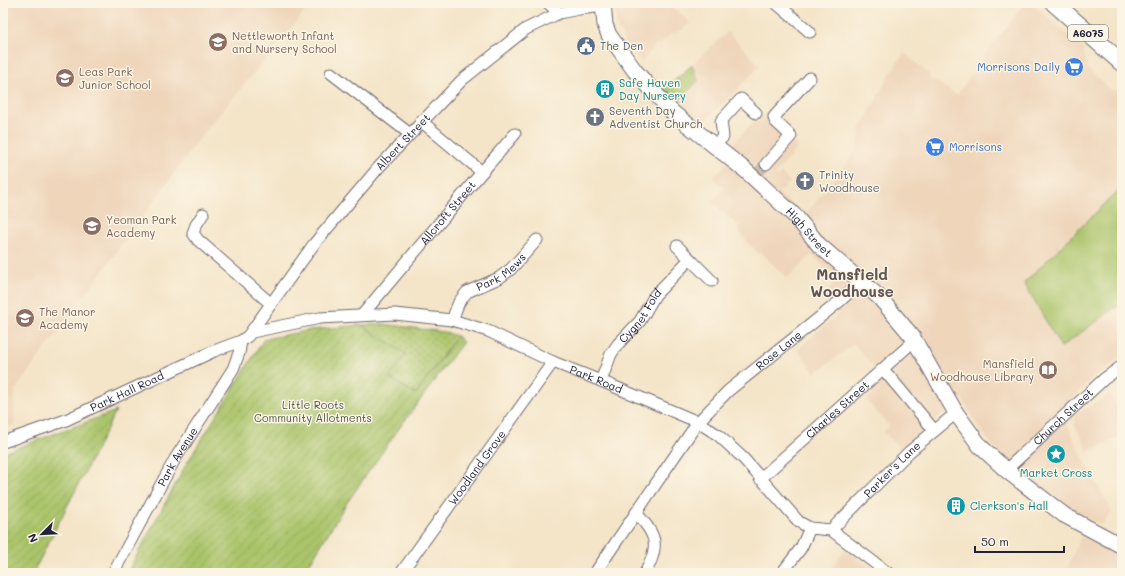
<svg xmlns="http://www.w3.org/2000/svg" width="1125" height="576" font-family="Mali,sans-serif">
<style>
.built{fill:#efd6bb}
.grass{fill:url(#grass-dots);stroke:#667353}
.park{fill:#aac46b;stroke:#667353}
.garden{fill:url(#garden-furrows);stroke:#667353}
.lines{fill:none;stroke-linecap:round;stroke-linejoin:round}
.street-tunnel{stroke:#cabead;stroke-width:11;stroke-dasharray:11 5.5;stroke-linecap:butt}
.street-casing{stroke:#6c666d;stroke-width:13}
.secondary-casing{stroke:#6c666d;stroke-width:17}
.primary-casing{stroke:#6c666d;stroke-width:19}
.street{stroke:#fff;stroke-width:11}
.secondary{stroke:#fff;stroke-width:15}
.primary{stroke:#fff;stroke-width:17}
.labels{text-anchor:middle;stroke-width:3;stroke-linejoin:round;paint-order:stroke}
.shield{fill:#fcf5e5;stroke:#63616e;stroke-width:1}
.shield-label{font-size:10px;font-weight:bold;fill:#22223b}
.education-label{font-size:11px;fill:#785e54;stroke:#fcf5e5;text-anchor:start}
.service-label{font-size:11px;fill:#4e5e75;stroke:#fcf5e5;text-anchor:start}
.shop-label{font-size:11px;fill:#366cbe;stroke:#fcf5e5;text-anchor:end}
.culture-label{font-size:11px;fill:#0d838f;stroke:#fcf5e5;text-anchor:start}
.worship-label{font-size:11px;fill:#5b616d;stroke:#fcf5e5;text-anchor:start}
.street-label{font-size:11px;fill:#22223b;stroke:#fcf5e5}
.park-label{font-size:11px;fill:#525b4c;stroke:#fcf5e5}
.district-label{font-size:15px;font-weight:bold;fill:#625554;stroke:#fcf5e5}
</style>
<defs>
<pattern id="grass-dots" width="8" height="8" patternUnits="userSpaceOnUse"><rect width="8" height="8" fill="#aac46b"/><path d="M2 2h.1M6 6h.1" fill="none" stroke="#92a85e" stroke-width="1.8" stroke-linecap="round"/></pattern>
<pattern id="garden-furrows" width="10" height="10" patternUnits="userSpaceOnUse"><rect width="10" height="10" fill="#aac46b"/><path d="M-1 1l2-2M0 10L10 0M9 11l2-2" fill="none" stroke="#92a85e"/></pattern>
</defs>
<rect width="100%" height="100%" fill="#fcf5e5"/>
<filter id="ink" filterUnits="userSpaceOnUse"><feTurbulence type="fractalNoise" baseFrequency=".025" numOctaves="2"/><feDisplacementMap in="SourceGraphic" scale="8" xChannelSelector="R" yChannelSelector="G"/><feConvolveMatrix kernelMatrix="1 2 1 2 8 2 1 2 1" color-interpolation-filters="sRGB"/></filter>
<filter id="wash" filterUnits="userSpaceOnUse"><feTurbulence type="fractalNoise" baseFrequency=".012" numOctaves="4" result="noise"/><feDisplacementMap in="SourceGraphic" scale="16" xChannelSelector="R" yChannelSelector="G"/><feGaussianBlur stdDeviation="0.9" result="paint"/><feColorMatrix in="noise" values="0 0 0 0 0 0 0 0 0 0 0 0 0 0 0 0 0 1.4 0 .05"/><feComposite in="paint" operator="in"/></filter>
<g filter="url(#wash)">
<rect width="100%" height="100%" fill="#f4e5c9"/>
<!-- built -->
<g class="built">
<polygon points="3,3 312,3 203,134 15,390 14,425 3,429"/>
<polygon points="614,3 669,3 690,23 682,30 670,34 659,46 656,44 642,62 626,45 617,27"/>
<polygon points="1025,3 1031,3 1083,48 1088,69 1112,90 1122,90 1122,187 1024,283 1061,347 1122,303 1122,357 1096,375 1061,410 1077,446 1112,512 1101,525 1066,505 1019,467 1005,457 1000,455 980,430 962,398 919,434 902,451 884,432 889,426 866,400 878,388 884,379 854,344 815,373 797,349 839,314 825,296 833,285 832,274 812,255 788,278 785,277 761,252 759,254 750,245 741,234 738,225 711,202 724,188 713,178 736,152 731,146 761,114 798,147 775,174 777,177 781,173 790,182 779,193 805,215 858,149 861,128 891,72 904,53 930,75 928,77 957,95 992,45"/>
<polygon points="728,32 760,66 700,126 685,114 683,110 663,91"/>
<polygon points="1110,394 1122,413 1122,439 1121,436 1088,451 1075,425 1075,415"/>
<polygon points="1081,536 1122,557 1122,573 1065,573"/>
<polygon points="846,550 876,573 827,573"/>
</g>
<!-- grass -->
<g class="grass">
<polygon points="692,65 698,81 676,103 663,91"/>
<polygon points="383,324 444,332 457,336 416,394 389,378 405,354 361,325"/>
</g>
<!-- park -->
<polygon class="park" points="1122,187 1122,303 1061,347 1024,283"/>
<!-- garden -->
<g class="garden">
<polygon points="361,325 406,354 389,378 416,394 457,336 463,342 400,427 346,504 304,573 127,573 187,463 264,339 311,330"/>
<polygon points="116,411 33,573 3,573 3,453"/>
</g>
</g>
<g filter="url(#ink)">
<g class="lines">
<!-- street-tunnel -->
<polyline class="street-tunnel" points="758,173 766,164"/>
<!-- street casing -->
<g class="street-casing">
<g id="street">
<polyline points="548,3 559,13"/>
<polyline points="776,3 810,32"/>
<polyline points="331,73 410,134"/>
<polyline points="714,146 723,137 721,121 741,99 756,113"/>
<polyline points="766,164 791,136 775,121 774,117 810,78"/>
<polyline points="482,172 515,134"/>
<polyline points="203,214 196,225 193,233 198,240 270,303"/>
<polyline points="677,246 712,281"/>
<path id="s1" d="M363,314l119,-142 -61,-51"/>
<path id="s2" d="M452,320l7,-18 8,-10 32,-14 12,-9 26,-29"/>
<path id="s3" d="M252,332l68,-14 75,-4 57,6 36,11 65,31 48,19 97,41 20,13 25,23 56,64 11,6 21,2 57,43"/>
<polyline points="883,369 934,430"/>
<path id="s4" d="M601,381l10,-27 7,-10 22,-23 15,-26 35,-36"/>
<path id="s5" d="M3,442l63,-22 148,-69 27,-10 7,-5 66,-92 65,-77 83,-87 64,-51 33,-16 20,-4 24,-3"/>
<path id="s6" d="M1006,470l98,-91 18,-13"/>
<path id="s7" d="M760,479l155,-139"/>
<path d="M636,513c21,22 24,33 9,60"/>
<path id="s8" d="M831,530l78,-78 47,-39"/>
<path id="s9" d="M113,573l62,-114 58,-90 6,-16 2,-12"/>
<path id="s10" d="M401,573l152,-211"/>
<path id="s11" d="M595,573l103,-151 30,-31 112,-90 21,-20"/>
<polyline points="782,573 801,548 810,528"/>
</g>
</g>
<!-- secondary casing -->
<g class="secondary-casing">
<g id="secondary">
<path id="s12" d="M603,3l2,22 4,10 26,36 38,42 72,57 51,47 23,28 60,52 33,39 44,77 24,33 26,24 58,45 58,31"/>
</g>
</g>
<!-- primary casing -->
<g class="primary-casing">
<polyline id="primary" points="1054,3 1122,63"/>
</g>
<!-- street -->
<use href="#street" class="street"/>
<!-- secondary -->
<use href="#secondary" class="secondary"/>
<!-- primary -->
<use href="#primary" class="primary"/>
</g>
</g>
<!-- icons -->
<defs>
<g id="school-disc" transform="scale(1)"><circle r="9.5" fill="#8d6e63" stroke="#fcf5e5"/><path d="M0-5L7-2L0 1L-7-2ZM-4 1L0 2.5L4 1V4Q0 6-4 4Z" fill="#fff"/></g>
<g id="civic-disc" transform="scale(1)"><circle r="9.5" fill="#5c6f8a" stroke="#fcf5e5"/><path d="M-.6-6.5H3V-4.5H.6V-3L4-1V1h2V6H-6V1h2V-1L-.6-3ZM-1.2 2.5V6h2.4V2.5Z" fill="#fff"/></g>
<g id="supermarket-disc" transform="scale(1)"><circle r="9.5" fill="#3f7fe0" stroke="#fcf5e5"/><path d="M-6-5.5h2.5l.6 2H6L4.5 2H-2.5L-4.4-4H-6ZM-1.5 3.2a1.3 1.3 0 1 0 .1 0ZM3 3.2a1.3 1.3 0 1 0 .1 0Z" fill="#fff"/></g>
<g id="building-disc" transform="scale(1)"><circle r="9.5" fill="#0f9aa8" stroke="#fcf5e5"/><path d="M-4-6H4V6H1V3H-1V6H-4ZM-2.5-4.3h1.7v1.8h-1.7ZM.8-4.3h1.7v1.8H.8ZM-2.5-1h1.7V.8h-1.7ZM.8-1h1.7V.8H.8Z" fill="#fff"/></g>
<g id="church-disc" transform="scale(1)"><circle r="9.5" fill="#6b7280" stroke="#fcf5e5"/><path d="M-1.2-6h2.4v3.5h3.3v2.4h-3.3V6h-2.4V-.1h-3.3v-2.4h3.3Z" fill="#fff"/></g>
<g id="library-disc" transform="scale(1)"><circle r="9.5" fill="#8d6e63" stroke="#fcf5e5"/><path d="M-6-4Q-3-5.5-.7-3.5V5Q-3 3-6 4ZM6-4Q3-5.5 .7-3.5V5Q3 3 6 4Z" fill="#fff"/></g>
<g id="sight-disc" transform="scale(1)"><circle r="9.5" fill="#0f9aa8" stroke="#fcf5e5"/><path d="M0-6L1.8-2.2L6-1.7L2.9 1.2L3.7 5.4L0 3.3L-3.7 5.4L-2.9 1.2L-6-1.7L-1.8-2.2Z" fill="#fff"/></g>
</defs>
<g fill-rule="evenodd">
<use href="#school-disc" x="218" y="42"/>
<use href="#civic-disc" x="586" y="46"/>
<use href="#supermarket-disc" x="1074" y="67"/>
<use href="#school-disc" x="65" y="78"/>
<use href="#building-disc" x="605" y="89"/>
<use href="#church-disc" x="595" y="117"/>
<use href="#supermarket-disc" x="935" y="147"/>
<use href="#church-disc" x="805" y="181"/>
<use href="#school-disc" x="92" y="226"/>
<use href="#school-disc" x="25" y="318"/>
<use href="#library-disc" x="1048" y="370"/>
<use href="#sight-disc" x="1056" y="454"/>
<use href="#building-disc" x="956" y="506"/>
</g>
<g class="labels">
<!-- shield labels -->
<rect class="shield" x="1068" y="25" width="40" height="16" rx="3"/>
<g class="shield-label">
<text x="1088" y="37">A6075</text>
</g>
<!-- education labels -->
<g class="education-label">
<text x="232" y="40">Nettleworth Infant<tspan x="232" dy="13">and Nursery School</tspan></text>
<text x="79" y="76">Leas Park<tspan x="79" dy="13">Junior School</tspan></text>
<text x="106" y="224">Yeoman Park<tspan x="106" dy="13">Academy</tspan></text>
<text x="39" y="316">The Manor<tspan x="39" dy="13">Academy</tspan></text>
<text x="1034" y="368" text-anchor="end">Mansfield<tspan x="1034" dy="13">Woodhouse Library</tspan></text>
</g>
<!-- service labels -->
<g class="service-label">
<text x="600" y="50">The Den</text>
</g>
<!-- shop labels -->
<g class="shop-label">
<text x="1060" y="71">Morrisons Daily</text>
<text x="949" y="151" text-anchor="start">Morrisons</text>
</g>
<!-- culture labels -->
<g class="culture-label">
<text x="619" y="87">Safe Haven<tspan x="619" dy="13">Day Nursery</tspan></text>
<text x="1056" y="477" text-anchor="middle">Market Cross</text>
<text x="970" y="510">Clerkson's Hall</text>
</g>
<!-- worship labels -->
<g class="worship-label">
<text x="609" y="115">Seventh Day<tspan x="609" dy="13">Adventist Church</tspan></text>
<text x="819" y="179">Trinity<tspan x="819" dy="13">Woodhouse</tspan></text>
</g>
<!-- street labels -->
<g class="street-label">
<text dy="4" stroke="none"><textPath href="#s5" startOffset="516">Albert Street</textPath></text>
<text dy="4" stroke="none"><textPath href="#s1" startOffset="132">Allcroft Street</textPath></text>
<text dy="4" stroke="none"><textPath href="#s12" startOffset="315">High Street</textPath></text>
<text dy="4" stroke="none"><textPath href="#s2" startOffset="72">Park Mews</textPath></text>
<text dy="4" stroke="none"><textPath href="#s4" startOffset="77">Cygnet Fold</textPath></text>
<text dy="4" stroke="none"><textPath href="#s11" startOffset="291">Rose Lane</textPath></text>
<text dy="4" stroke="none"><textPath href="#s3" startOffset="358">Park Road</textPath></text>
<text dy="4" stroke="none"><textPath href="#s5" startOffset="134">Park Hall Road</textPath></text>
<text dy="4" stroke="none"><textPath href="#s7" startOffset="104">Charles Street</textPath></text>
<text dy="4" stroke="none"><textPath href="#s6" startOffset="78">Church Street</textPath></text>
<text dy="4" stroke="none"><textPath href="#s9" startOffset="133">Park Avenue</textPath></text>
<text dy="4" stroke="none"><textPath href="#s10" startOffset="130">Woodland Grove</textPath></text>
<text dy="4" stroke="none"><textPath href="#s8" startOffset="86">Parker's Lane</textPath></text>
</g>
<!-- park labels -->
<g class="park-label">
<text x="313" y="409">Little Roots<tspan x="313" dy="13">Community Allotments</tspan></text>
</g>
<!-- district labels -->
<g class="district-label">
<text x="852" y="280">Mansfield<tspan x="852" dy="17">Woodhouse</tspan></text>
</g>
</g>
<!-- margin -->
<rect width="1125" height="576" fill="none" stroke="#fcf5e5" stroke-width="16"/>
<!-- north arrow -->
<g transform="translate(42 534) rotate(246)" stroke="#fcf5e5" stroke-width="3" paint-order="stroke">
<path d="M0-3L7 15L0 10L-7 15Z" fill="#22223b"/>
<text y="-6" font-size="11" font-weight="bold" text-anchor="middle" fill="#22223b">N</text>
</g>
<!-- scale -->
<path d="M975 546v6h89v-6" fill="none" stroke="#22223b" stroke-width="2"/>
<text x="981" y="546" font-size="12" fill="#22223b" stroke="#fcf5e5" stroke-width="3" paint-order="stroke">50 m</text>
</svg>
